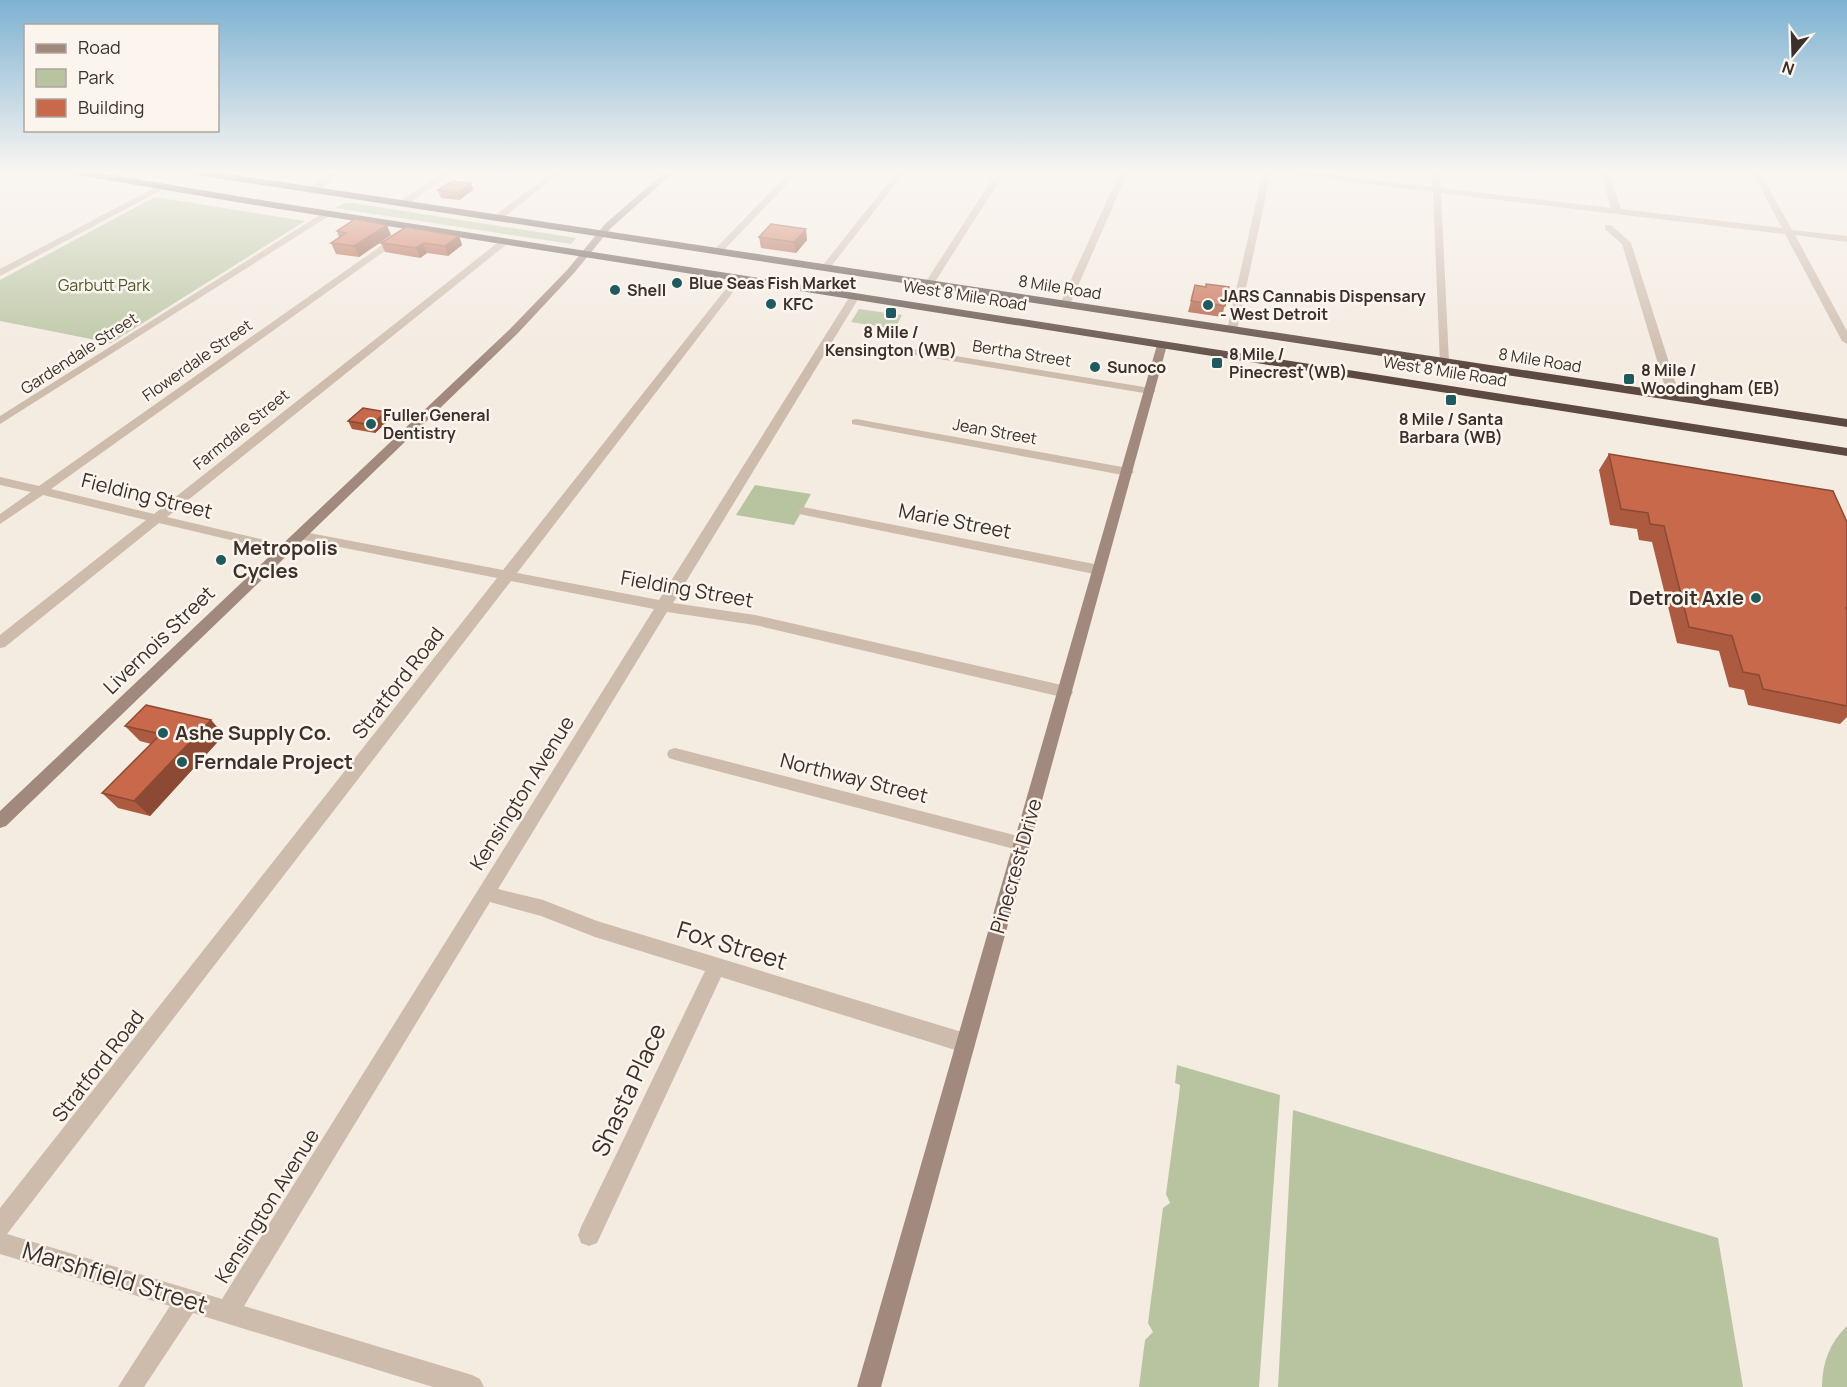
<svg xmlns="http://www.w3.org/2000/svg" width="1847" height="1387" font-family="Manrope,sans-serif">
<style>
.green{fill:#b8c4a0}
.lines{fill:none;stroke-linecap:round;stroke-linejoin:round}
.street{fill:#cdbbac;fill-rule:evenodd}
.secondary{fill:#a18a7d;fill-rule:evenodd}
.highway{fill:#5c4a42;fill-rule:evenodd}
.wall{fill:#ac5a40}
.shaded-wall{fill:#8c4a34}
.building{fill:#c8694b;stroke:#8c4a34;stroke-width:1.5}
.poi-dot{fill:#1f5a5e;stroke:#fbf5ee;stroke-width:2}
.labels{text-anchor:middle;stroke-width:5;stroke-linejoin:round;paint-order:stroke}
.far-poi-label{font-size:16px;font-weight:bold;fill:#3b302b;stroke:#fbf5ee;text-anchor:start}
.far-park-label{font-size:16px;fill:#4a5a2e;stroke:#fbf5ee}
.far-street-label{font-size:16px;fill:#3b302b;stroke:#fbf5ee}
.street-label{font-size:20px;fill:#3b302b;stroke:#fbf5ee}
.poi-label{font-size:20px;font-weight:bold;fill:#3b302b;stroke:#fbf5ee;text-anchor:start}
.near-street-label{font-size:24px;fill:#3b302b;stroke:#fbf5ee}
</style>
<rect width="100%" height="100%" fill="#f4ebe1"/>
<!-- green -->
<g class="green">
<polygon points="155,197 305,221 111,343 0,321 0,280"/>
<polygon points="353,203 576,238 571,244 335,208 343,204"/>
<polygon points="859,309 902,315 895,329 851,322"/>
<polygon points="755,485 811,494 794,525 736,515"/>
<polygon points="1177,1065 1280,1095 1259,1387 1139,1387 1145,1340 1153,1332 1148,1323 1163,1208 1170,1203 1166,1194 1179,1096 1180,1085 1175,1083"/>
<polygon points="1293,1110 1718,1238 1743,1387 1278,1387"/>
<path d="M1847,1326v61h-25c0,-24 8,-45 25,-61z"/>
</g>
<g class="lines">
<!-- street -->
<g class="street">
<polygon points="334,172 344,172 314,192 308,192 308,188"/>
<polygon points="443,172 453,172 405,206 399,206 399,202"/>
<polygon points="553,172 562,172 500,220 494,220 494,216"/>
<polygon points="790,172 799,172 721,253 715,253 715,249"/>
<polygon points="897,172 905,172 829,269 823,269 823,265"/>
<polygon points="997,172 1005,172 933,285 927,285 925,283"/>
<polygon points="1120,172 1128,172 1070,304 1061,306 1060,304"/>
<polygon points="1263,172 1271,172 1237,330 1232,333 1227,330"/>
<polygon points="1283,172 1308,172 1432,187 1432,172 1440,172 1441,188 1611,208 1601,172 1609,172 1621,209 1782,228 1752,172 1760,172 1792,230 1847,236 1847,242 1795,235 1847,331 1847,344 1842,341 1785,234 1441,193 1449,362 1444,365 1440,364 1433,192 1287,174"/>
<polygon points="160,185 167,187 0,276 0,269"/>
<polygon points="326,211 329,212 329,216 0,424 0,416"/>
<polygon points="1605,225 1611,225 1631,243 1680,397 1678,399 1674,400 1668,397 1622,244 1605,229"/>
<polygon points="395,236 403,238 51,489 154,514 501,240 507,240 507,244 167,517 290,546 292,549 290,552 285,553 159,523 5,647 0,648 0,635 146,520 43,495 0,524 0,514 31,492 0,485 0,477 39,486"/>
<path d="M736,276l8,2 -227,295 142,27 191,-304 5,-3 5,3 -187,307 82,12 311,71 5,2 2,4 -2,4 -5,2 -311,-73 -88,-13 -169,277 45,11 54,21 368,112 7,3 3,7 -3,7 -7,3 -244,-76 -124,266 -8,3 -8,-3 -3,-8 3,-8 124,-256 -110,-34 -54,-21 -51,-14 -246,404 228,69 8,4 4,8h-51l-240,-74 -49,74h-26l52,-81 -170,-52v-46l497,-630 -198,-39 -6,-4 6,-4 204,39zM511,581l143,28 -432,690 -215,-65z"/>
<polygon points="889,345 1150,388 1156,391 1150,394 885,350 884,348"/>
<polygon points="856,419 1128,468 1134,472 1128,476 852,424 852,420"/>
<polygon points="803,507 1099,565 1106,570 1099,575 799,514 797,511"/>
<polygon points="675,748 1022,837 1028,839 1030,844 1028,849 1022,851 675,760 669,758 667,754 669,750"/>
</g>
<!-- secondary -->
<g class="secondary">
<polygon points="665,172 674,172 611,228 574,273 518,333 6,826 0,828 0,811 510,329 568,269 605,224"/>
<polygon points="1162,342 1167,345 881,1387 857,1387 1157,345"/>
</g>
<!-- highway -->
<g class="highway">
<polygon points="72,172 95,172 273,202 1847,448 1847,456 273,208 77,175"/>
<polygon points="191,172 216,172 1847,419 1847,427 196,175"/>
</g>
</g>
<!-- wall -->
<g class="wall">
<polygon points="471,183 473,190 459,200 441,198 438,190"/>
<polygon points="337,231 391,235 359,257 336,254 331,243 339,237"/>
<polygon points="459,236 462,245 448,256 427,253 420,258 385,252 381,243"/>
<polygon points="759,237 807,240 796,253 761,248"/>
<polygon points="1206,287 1229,287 1222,317 1188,312 1191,301"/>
<polygon points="386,412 389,420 375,433 352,429 348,421"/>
<polygon points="1609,454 1847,522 1847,717 1840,724 1748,705 1744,690 1729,687 1719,651 1677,643 1652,542 1639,540 1637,529 1610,525 1599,470"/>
<polygon points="211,720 224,735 150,816 118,808 102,793 151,744 140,741 125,726"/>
</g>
<!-- shaded-wall -->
<g class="shaded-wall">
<polygon points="471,183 473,190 459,200 457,193"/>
<polygon points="387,225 391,235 359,257 354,246"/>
<polygon points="806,229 807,240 796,253 794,242"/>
<polygon points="459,236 462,245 448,256 445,246"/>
<polygon points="423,243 427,253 420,258 416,248"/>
<polygon points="386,412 389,420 375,433 371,425"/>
<polygon points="211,720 224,735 150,816 134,801"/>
</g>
<!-- building -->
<g class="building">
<polygon points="452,181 471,183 457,193 438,190"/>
<polygon points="355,219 387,225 354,246 331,243 346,233 337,231"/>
<polygon points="771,224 806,229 794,242 759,237"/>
<polygon points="406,227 459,236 445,246 423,243 416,248 381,243"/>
<polygon points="1206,284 1229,287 1225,306 1191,301 1195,285 1206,287"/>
<polygon points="363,408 386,412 371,425 348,421"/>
<polygon points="1609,454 1833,491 1847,522 1847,608 1846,608 1847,610 1847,706 1763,689 1759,675 1743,672 1732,636 1689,627 1664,526 1650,524 1648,513 1621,509"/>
<polygon points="146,705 211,720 134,801 102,793 161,734 125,726"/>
</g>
<!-- sky -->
<linearGradient id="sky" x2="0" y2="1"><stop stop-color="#7eb2d2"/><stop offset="0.47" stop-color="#faf6f2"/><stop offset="1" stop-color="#faf6f2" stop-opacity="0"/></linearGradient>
<rect width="1847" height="366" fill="url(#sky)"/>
<!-- markers -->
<g class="poi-dot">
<circle cx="677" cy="283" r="6"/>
<circle cx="615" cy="290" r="6"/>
<circle cx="771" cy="304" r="6"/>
<circle cx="1208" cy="305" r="6"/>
<rect x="885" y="307" width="12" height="12" rx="3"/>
<rect x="1211" y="357" width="12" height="12" rx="3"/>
<circle cx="1095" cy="367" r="6"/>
<rect x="1623" y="373" width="12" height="12" rx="3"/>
<rect x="1445" y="394" width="12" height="12" rx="3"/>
<circle cx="371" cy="424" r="6"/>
<circle cx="221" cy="560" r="6"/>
<circle cx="1756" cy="598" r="6"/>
<circle cx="163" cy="733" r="6"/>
<circle cx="182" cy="762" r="6"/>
</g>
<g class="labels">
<!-- far-poi labels -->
<g class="far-poi-label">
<text x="689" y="289">Blue Seas Fish Market</text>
<text x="627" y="296">Shell</text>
<text x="1220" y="302">JARS Cannabis Dispensary<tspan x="1220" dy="18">- West Detroit</tspan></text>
<text x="783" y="310">KFC</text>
<text x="891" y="338" text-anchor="middle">8 Mile /<tspan x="891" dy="18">Kensington (WB)</tspan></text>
<text x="1229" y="360">8 Mile /<tspan x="1229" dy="18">Pinecrest (WB)</tspan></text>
<text x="1107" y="373">Sunoco</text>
<text x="1641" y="376">8 Mile /<tspan x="1641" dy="18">Woodingham (EB)</tspan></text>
<text x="383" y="421">Fuller General<tspan x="383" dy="18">Dentistry</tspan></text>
<text x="1451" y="425" text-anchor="middle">8 Mile / Santa<tspan x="1451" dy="18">Barbara (WB)</tspan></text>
</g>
<!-- far-park labels -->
<g class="far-park-label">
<text x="104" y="291">Garbutt Park</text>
</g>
<!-- far-street labels -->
<g class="far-street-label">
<text transform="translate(1060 287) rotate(9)" y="6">8 Mile Road</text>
<text transform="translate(965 295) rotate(9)" y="6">West 8 Mile Road</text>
<text transform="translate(79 353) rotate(-33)" y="6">Gardendale Street</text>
<text transform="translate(1022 353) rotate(9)" y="6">Bertha Street</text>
<text transform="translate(197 360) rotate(-35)" y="6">Flowerdale Street</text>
<text transform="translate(1540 360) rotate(9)" y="6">8 Mile Road</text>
<text transform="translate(1445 371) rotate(9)" y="6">West 8 Mile Road</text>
<text transform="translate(241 429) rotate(-39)" y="6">Farmdale Street</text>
<text transform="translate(995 431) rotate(10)" y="6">Jean Street</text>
</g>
<!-- street labels -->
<g class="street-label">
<text transform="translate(147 496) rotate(14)" y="7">Fielding Street</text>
<text transform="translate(955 521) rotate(11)" y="7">Marie Street</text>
<text transform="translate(687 589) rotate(10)" y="7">Fielding Street</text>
<text transform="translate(159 640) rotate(-44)" y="7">Livernois Street</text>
<text transform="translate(398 683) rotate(-52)" y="7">Stratford Road</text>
<text transform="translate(854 778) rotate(14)" y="7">Northway Street</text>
<text transform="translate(522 793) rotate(-58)" y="7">Kensington Avenue</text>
<text transform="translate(1016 866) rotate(-74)" y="7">Pinecrest Drive</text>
<text transform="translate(98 1066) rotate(-52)" y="7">Stratford Road</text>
<text transform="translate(267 1206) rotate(-58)" y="7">Kensington Avenue</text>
</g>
<!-- poi labels -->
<g class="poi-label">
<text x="233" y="555">Metropolis<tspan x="233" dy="23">Cycles</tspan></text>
<text x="1744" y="605" text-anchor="end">Detroit Axle</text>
<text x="175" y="740">Ashe Supply Co.</text>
<text x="194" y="769">Ferndale Project</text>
</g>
<!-- near-street labels -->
<g class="near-street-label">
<text transform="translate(732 946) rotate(17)" y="8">Fox Street</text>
<text transform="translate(629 1090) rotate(-65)" y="8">Shasta Place</text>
<text transform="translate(115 1278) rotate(17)" y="8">Marshfield Street</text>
</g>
</g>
<!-- legend -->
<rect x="24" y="24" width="195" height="108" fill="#fbf5ee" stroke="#aea6a0" stroke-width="1.5"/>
<rect x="36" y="44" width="30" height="9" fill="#a18a7d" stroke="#aea6a0" stroke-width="1.5"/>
<text x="78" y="54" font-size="18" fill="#3b302b">Road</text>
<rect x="36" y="69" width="30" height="18" fill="#b8c4a0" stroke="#aea6a0" stroke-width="1.5"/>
<text x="78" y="84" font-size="18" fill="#3b302b">Park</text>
<rect x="36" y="99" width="30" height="18" fill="#c8694b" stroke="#aea6a0" stroke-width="1.5"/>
<text x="78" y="114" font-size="18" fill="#3b302b">Building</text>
<!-- north arrow -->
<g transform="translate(1793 54) rotate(199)" stroke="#fbf5ee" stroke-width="4.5" paint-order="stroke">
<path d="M0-4.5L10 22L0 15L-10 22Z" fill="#3b302b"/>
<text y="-9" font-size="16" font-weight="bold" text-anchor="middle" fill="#3b302b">N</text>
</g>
</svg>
